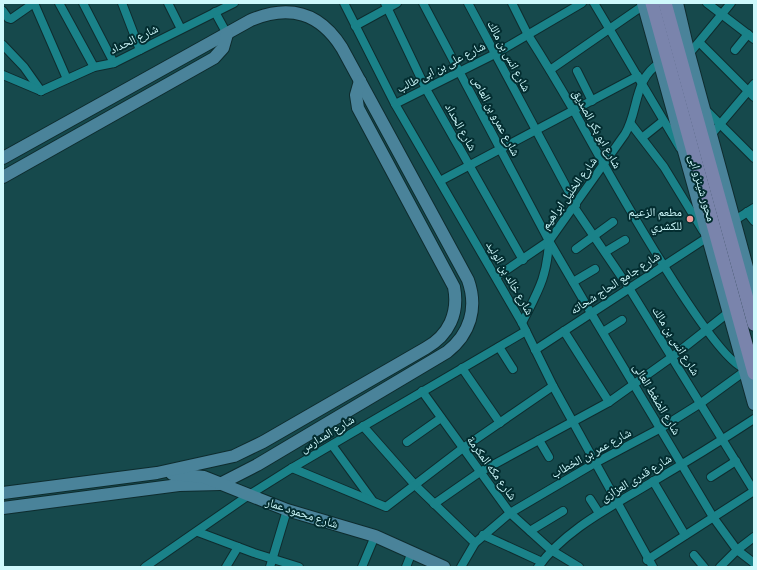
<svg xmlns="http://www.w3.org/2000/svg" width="757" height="570" font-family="Manrope,'Noto Naskh Arabic',sans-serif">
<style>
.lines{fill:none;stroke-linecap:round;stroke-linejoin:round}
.street-casing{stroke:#0e2c2e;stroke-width:10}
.secondary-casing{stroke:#0e2c2e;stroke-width:14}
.primary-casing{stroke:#0e2c2e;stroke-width:15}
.street{stroke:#1a8289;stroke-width:8}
.secondary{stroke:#4a839a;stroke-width:12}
.primary{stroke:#7a84ac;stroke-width:13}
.poi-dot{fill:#f59b99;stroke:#032d30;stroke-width:1.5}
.labels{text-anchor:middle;stroke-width:4;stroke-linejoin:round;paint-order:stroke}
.street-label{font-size:12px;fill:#cef9fc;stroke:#032d30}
.poi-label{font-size:12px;fill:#cef9fc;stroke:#032d30;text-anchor:end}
</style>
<rect width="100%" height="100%" fill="#16494c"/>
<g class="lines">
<!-- street casing -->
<g class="street-casing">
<g id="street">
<polyline points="34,3 67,79"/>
<polyline points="59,3 94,67"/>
<polyline points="83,3 114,63"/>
<polyline points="122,3 140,50"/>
<polyline points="168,3 181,29"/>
<polyline points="344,3 395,104 522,323 553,386 653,567"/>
<polyline points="385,3 426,89 523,260"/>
<polyline points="423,3 549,241 591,313 713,517 737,550 754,563"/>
<polyline points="468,3 576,205"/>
<path d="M512,3l16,32c16,25 31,50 46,76 22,40 136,247 170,257"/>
<polyline points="594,3 680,148"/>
<polyline points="707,3 754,39"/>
<polyline points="3,11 8,18 11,19 34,3"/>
<polyline points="215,12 227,34"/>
<polyline points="355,26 397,3"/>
<polyline points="700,43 754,97"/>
<polyline points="3,45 24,67 41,91"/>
<polyline points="735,50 748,34"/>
<polyline points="689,54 731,3"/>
<polyline points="550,70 644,5"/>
<polyline points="577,71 592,101"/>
<polyline points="3,75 41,91"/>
<polyline points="41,91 94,67 114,63 234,3"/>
<polyline points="395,104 495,54 582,3"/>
<polyline points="705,109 754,158"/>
<polyline points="631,124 664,167 703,231"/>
<polyline points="711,135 754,84"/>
<polyline points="643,137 663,121"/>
<polyline points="440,181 638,76"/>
<polyline points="574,207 629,288 754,491 647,560"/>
<polyline points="747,212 754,221"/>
<polyline points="735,220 754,208"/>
<polyline points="576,249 613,222"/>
<polyline points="605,252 625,240"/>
<path d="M496,277l53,-36 76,-107c14,-23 8,-55 35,-71"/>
<polyline points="573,282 595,269"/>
<path d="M522,323c16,-32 25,-45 27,-82"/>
<polyline points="564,331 609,402"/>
<polyline points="603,332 622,320"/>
<polyline points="499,347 513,369"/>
<polyline points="535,350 708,237"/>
<polyline points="462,368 500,423"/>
<polyline points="422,391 510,513 551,550 579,567"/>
<polyline points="363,426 415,485 475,543"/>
<polyline points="539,440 549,457"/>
<polyline points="407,442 441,418"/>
<polyline points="332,445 372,500"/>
<polyline points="292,468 386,507 463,448 553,386"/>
<polyline points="711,477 736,461"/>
<polyline points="653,481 685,535"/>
<polyline points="590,499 599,513"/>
<polyline points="434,504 480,472 609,402 672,357 729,312"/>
<polyline points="530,531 563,511"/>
<polyline points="198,532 254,553 299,567"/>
<polyline points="483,535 542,562"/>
<polyline points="694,555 704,567"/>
<polyline points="145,567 249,495 292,468 526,331"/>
<polyline points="226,567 238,547"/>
<polyline points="270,567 287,510"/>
<polyline points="362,567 375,536"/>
<polyline points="406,567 412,552"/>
<polyline points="461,567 475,543 510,513 595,463 661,428 701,403 745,371"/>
<path d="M538,567c27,-37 71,-59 109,-82 36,-21 72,-43 107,-66"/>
<polyline points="720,567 737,550 754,537"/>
</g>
</g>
<!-- secondary casing -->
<g class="secondary-casing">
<g id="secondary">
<polyline points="643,3 754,404"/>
<polyline points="677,3 689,54 754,293"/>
<path d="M3,158l248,-138c39,-16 69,-7 91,28l126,232c10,28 2,54 -21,72l-190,113 -37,19 -41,1 -176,23"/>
<polyline points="3,177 214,58 223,48 227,34"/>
<polyline points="172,474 204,477 287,510 375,536 444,567"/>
<path d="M3,493l154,-20 77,-17 29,-14 163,-94c23,-13 33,-35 28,-61l-96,-179 -2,-13 4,-14"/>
</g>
</g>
<!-- primary casing -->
<g class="primary-casing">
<g id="primary">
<polyline points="652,3 754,373"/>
<polyline points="665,3 754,324"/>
</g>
</g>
<!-- street -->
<use href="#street" class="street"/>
<!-- secondary -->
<use href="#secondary" class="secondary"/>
<!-- primary -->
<use href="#primary" class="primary"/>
</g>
<!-- markers -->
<circle class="poi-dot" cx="690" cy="219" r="4"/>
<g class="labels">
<!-- street labels -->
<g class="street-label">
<text transform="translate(134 39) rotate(-26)" y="4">شارع الحداد</text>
<text transform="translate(509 56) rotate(62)" y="4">شارع انس بن مالك</text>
<text transform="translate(441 67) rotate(-27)" y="4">شارع على بن ابى طالب</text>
<text transform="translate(496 116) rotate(62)" y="4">شارع عمرو بن العاص</text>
<text transform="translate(461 127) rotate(61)" y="4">شارع الحداد</text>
<text transform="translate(597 129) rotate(61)" y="4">شارع ابو بكر الصديق</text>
<text transform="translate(702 188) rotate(74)" y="4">محور شينزو ابى</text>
<text transform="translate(569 193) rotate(-54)" y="4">شارع الخليل ابراهيم</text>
<text transform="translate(510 278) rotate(60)" y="4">شارع خالد بن الوليد</text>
<text transform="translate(615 283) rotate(-33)" y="4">شارع جامع الحاج شحاته</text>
<text transform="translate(676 341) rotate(58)" y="4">شارع انس بن مالك</text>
<text transform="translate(657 399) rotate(59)" y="4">شارع الضغط العالى</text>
<text transform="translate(327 434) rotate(-31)" y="4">شارع المدارس</text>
<text transform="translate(591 453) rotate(-29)" y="4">شارع عمر بن الخطاب</text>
<text transform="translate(492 468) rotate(54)" y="4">شارع مكه المكرمة</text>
<text transform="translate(636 478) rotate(-31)" y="4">شارع قدرى العزازى</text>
<text transform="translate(302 513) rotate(18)" y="4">شارع محمود عمار</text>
</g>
<!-- poi labels -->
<g class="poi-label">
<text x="682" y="216">مطعم الزعيم<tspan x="682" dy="14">للكشري</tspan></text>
</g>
</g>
<!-- border -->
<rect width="757" height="570" fill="none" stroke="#cef9fc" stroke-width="8"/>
</svg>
